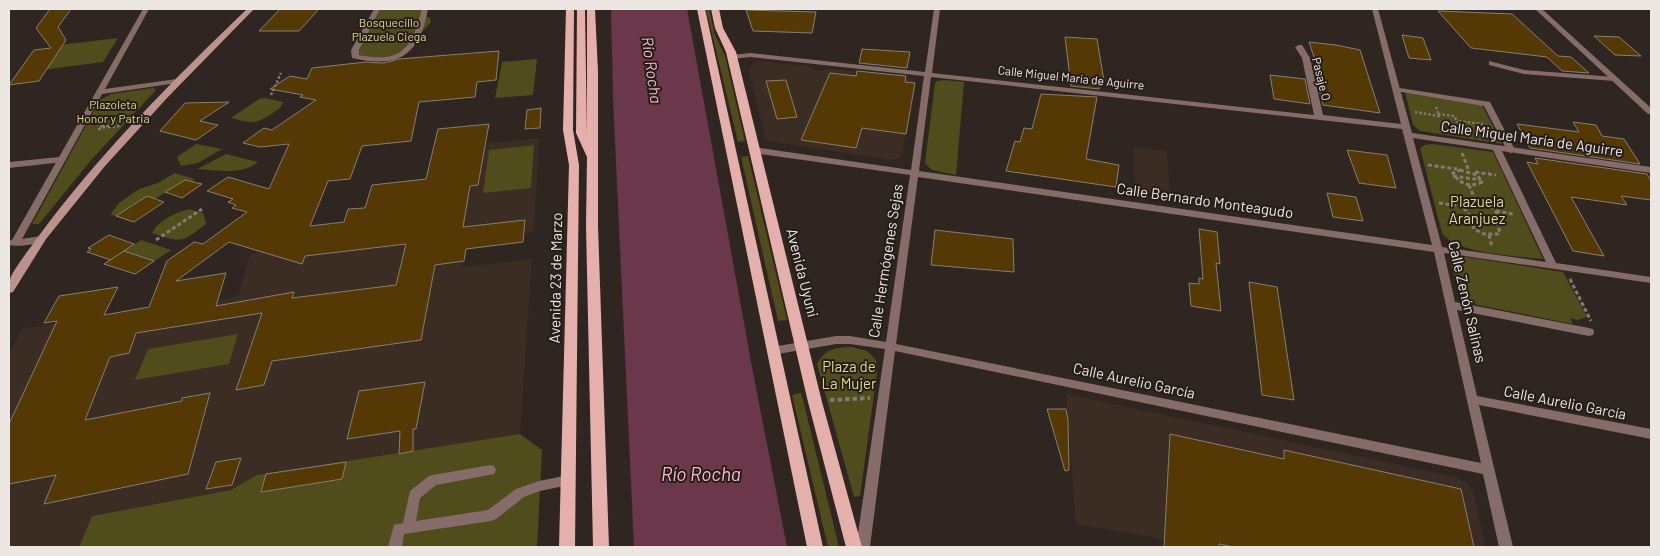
<svg xmlns="http://www.w3.org/2000/svg" width="1660" height="556" font-family="Barlow,sans-serif">
<style>
.built{fill:#3b2c24}
.green{fill:#514c1b}
.water{fill:#6a384a}
.building{fill:#553904;stroke:#857f75;fill-rule:evenodd}
.lines{fill:none;stroke-linecap:round;stroke-linejoin:round}
.path-far2{stroke:#827a76;stroke-width:2.5;stroke-dasharray:2.5 2;stroke-linecap:butt}
.path-far1{stroke:#827a76;stroke-width:3;stroke-dasharray:4 2.5;stroke-linecap:butt}
.path{stroke:#827a76;stroke-width:4;stroke-dasharray:4.5 3;stroke-linecap:butt}
.lane{fill:#866c69;fill-rule:evenodd}
.street{fill:#866c69;fill-rule:evenodd}
.secondary{fill:#bb928e;fill-rule:evenodd}
.primary{fill:#e5afab;fill-rule:evenodd}
.labels{text-anchor:middle;stroke-width:4;stroke-linejoin:round;paint-order:stroke}
.far-park-label{font-size:12px;fill:#e2d987;stroke:#251d18}
.far-street-label{font-size:12px;fill:#ede7e4;stroke:#251d18}
.street-label{font-size:15px;fill:#ede7e4;stroke:#251d18}
.park-label{font-size:15px;fill:#e2d987;stroke:#251d18}
.water-label{font-size:16px;font-style:italic;fill:#febacf;stroke:#251d18}
.near-water-label{font-size:19px;font-style:italic;fill:#febacf;stroke:#251d18}
</style>
<rect width="100%" height="100%" fill="#2f2621"/>
<!-- built -->
<g class="built">
<polygon points="760,61 807,66 816,71 835,69 913,79 915,83 902,154 899,158 891,160 769,141 765,138 749,69 754,63"/>
<polygon points="539,138 534,231 467,239 463,267 532,259 520,434 257,475 231,490 92,516 79,547 9,547 9,354 22,329 147,308 145,313 238,297 250,254 255,254 260,243 351,233 363,213 372,185 426,179 433,149"/>
<polygon points="1134,147 1167,151 1170,194 1135,189"/>
<polygon points="1066,394 1456,477 1467,483 1473,491 1486,547 1206,547 1076,524"/>
</g>
<!-- green -->
<g class="green">
<path d="M376,9h47l-1,6 8,3 1,4c-4,5 -24,26 -27,29 -12,7 -34,9 -46,3z"/>
<polygon points="706,9 709,9 715,35 725,56 745,141 738,142"/>
<polygon points="118,38 103,62 34,71 52,46"/>
<polygon points="537,59 533,95 495,98 502,62"/>
<polygon points="944,80 964,82 956,175 932,170 925,163 935,83 937,81"/>
<polygon points="153,88 156,90 92,159 39,224 32,224 100,100 111,94"/>
<polygon points="1405,92 1482,105 1502,144 1420,131 1413,125"/>
<path d="M265,98l18,4c-2,6 -5,8 -10,11 -18,12 -22,10 -42,5l28,-19z"/>
<polygon points="196,144 222,149 198,163 181,166 177,157"/>
<path d="M1432,144l61,8 50,107c-25,-3 -87,-5 -101,-26l-22,-85 5,-3z"/>
<polygon points="534,145 531,188 483,193 489,150"/>
<path d="M226,154l32,8c-16,14 -42,8 -61,7z"/>
<polygon points="748,156 787,320 778,321 741,157"/>
<polygon points="175,173 195,179 192,181 185,180 155,199 147,196 116,216 110,215 119,203 139,189 158,183"/>
<path d="M189,209l14,4 3,11c-25,19 -24,19 -54,9 6,-12 24,-21 37,-24z"/>
<polygon points="141,240 171,250 144,268 150,260 124,251"/>
<polygon points="1466,257 1563,272 1587,317 1578,320 1570,318 1573,324 1463,302 1450,262 1453,258"/>
<polygon points="238,334 229,364 135,380 148,349"/>
<path d="M852,347l15,4 9,9 1,12 -17,124 -6,1 -37,-133c9,-16 17,-16 35,-17z"/>
<polygon points="801,393 804,404 839,547 828,547 792,395"/>
<polygon points="520,434 542,450 537,547 79,547 92,516 231,490 257,475"/>
</g>
<!-- water -->
<polygon class="water" points="611,9 687,9 752,367 787,547 634,547 613,98"/>
<!-- building -->
<g class="building">
<polygon points="50,9 71,9 58,27 66,40 39,81 9,85 34,50 51,48 36,28"/>
<polygon points="280,9 319,9 299,31 259,31"/>
<polygon points="746,10 816,12 812,33 753,31"/>
<polygon points="1438,11 1512,14 1558,56 1571,57 1589,73 1562,71 1547,57 1471,48"/>
<polygon points="1402,35 1423,38 1431,60 1409,58"/>
<polygon points="1594,36 1619,37 1641,56 1615,55"/>
<polygon points="1065,37 1097,39 1104,81 1100,81 1099,89 1071,86"/>
<polygon points="1309,42 1336,45 1360,50 1380,113 1323,105 1317,81 1322,81"/>
<polygon points="862,49 910,52 907,68 859,63"/>
<path d="M499,51l-3,29 -19,2 -2,15 -56,5 -8,39 -49,5 -12,33 -22,2 -18,45 34,-4 4,-13 17,-1 7,-23 54,-6 12,-50 51,-5 -11,61 -8,1 -7,41 62,-7 -2,22 -57,7 -2,12 -29,4 -14,75 -149,21 -8,24 -28,5 26,-77 -126,20 -7,20 -19,4 -25,63 97,-19v-3l28,-5 -22,81 -144,30 12,-29 -47,9v-60l48,-103 -13,2 15,-27 59,-9 -14,28 45,-8 18,-46 27,-19 9,2 44,-32 -15,-4 4,-3 -8,-3 5,-3 -26,-8 21,-14 41,12 20,-45 -29,3 -17,-4 21,-15 8,2 44,-30 -16,-3 3,-2 -33,-6 20,-13 17,3 5,-11 54,-6 17,1 16,-4zM229,242l73,22 3,-8 101,-12 -10,41 -104,13 2,-6 -78,14 10,-33 -50,8z"/>
<polygon points="857,71 906,76 905,82 915,83 906,134 862,128 856,148 801,140 830,73 856,76"/>
<polygon points="1270,75 1305,79 1310,104 1274,99"/>
<polygon points="786,80 797,117 777,119 766,81"/>
<polygon points="1041,94 1097,97 1086,159 1119,165 1116,187 1006,171 1015,141 1020,142 1024,128 1032,129"/>
<polygon points="229,102 200,121 218,125 196,140 160,131 185,103"/>
<polygon points="541,108 540,128 525,129 527,110"/>
<polygon points="1573,122 1596,125 1602,136 1624,139 1640,164 1530,148 1517,124 1579,132"/>
<polygon points="1347,150 1387,155 1396,188 1359,183"/>
<polygon points="1535,158 1647,174 1651,181 1651,200 1621,196 1627,205 1571,197 1604,256 1573,251 1527,162 1538,164"/>
<polygon points="185,180 202,184 182,198 165,192"/>
<polygon points="1327,193 1356,197 1363,221 1333,217"/>
<polygon points="147,196 164,202 134,222 116,216"/>
<polygon points="1199,229 1217,232 1220,264 1216,263 1221,311 1191,306 1189,283 1199,284 1199,278 1203,279"/>
<polygon points="935,230 1013,239 1014,272 931,265"/>
<polygon points="109,235 134,244 111,260 87,252 91,249 88,248"/>
<polygon points="124,251 154,261 135,274 104,264"/>
<polygon points="1249,282 1277,287 1294,400 1262,395"/>
<polygon points="425,382 416,429 413,429 413,451 399,454 400,431 347,439 359,391"/>
<polygon points="1047,409 1066,409 1068,420 1069,470 1065,471"/>
<polygon points="1170,434 1284,459 1284,450 1461,489 1474,547 1234,547 1219,544 1218,547 1164,547"/>
<polygon points="241,458 232,485 206,489 216,462"/>
<polygon points="346,462 342,479 261,492 266,474"/>
</g>
<g class="lines">
<!-- path-far2 -->
<g class="path-far2">
<polyline points="271,95 281,73"/>
<polyline points="1415,112 1439,116 1436,107"/>
<polyline points="1438,114 1454,116 1457,121"/>
<polygon points="102,126 108,126 99,129"/>
<polyline points="108,127 120,126"/>
<polyline points="1461,132 1457,121 1483,124"/>
</g>
<!-- path-far1 -->
<g class="path-far1">
<polyline points="1462,153 1469,171"/>
<polyline points="1428,165 1457,169"/>
<path d="M1460,170l17,5 5,7c-11,6 -23,2 -29,-9z"/>
<polyline points="1475,172 1496,175"/>
<polyline points="1453,176 1481,180"/>
<polyline points="1469,185 1475,199"/>
<path d="M1466,199c13,1 25,3 31,15l-3,4 6,14 -2,2h-14l-10,-5 -6,-16 -8,-10z"/>
<polyline points="1439,203 1461,206"/>
<polyline points="1496,211 1513,214"/>
<polyline points="1489,235 1492,247"/>
<polyline points="156,240 202,209"/>
<polyline points="1570,279 1591,321"/>
</g>
<!-- path -->
<polyline class="path" points="830,400 870,398"/>
<!-- lane -->
<g class="lane">
<polygon points="1489,61 1524,70 1614,77 1618,79 1614,81 1524,74 1489,65"/>
<polygon points="1393,87 1490,102 1515,150 1511,153 1508,152 1484,106 1396,91 1392,89"/>
<polygon points="60,157 64,160 63,162 9,168 9,162"/>
<polygon points="490,465 494,466 496,470 494,474 436,485 420,498 416,521 488,510 516,489 539,481 569,475 573,476 575,480 573,484 569,485 540,491 524,497 496,519 491,521 404,534 402,547 388,547 394,525 403,523 410,491 429,476 433,475"/>
</g>
<!-- street -->
<g class="street">
<path d="M143,9h6l-44,80 72,-10 4,2 -4,2 -75,11 -80,145 19,-3 5,3c-7,6 -28,8 -37,6v-4l3,-1z"/>
<path d="M374,9h6l-21,41v5c44,9 53,-8 63,-46h6c-9,46 -28,60 -76,49l-1,-8z"/>
<path d="M934,9h6l-8,64 382,42 -12,-57 -7,-11 4,-2h3l8,13 13,57 78,9 -29,-115h6l34,124 239,34v6l-149,-22 54,112 95,14v6l-207,-30 11,49 134,26 4,1 1,3 -1,3 -4,1 -132,-26 20,86 174,33v10l-172,-34 34,142h-14l-16,-73 -588,-123 -25,196h-14l29,-198 -35,-5h-14l-64,11 -4,-1 -1,-3 1,-3 4,-1 64,-11h14l36,6 24,-167 -156,-22 -4,-3 4,-3 157,23 13,-94 -174,-19 -18,2 -4,-2 4,-2 18,-2 175,19zM931,77l471,52 30,116 -513,-74zM1413,138l80,12 53,112 -104,-15zM918,177l516,75 47,211 -585,-119z"/>
<polygon points="1535,9 1542,9 1651,108 1651,114 1648,114"/>
</g>
<!-- secondary -->
<path class="secondary" d="M247,9h7l-87,89 -62,68 -59,73 -33,53 -4,1c0,-3 -1,-8 0,-11 2,-10 20,-32 26,-41 62,-85 137,-160 212,-232z"/>
<!-- primary -->
<g class="primary">
<polygon points="566,9 574,9 573,130 579,165 575,547 559,547 569,165 563,130"/>
<polygon points="577,9 585,9 587,136 587,9 595,9 598,72 598,226 609,547 593,547 586,226 587,157 576,133"/>
<polygon points="697,9 705,9 823,547 807,547"/>
<polygon points="711,9 719,9 723,28 736,52 822,402 862,547 846,547 808,402 726,52 715,28"/>
</g>
</g>
<g class="labels">
<!-- far-park labels -->
<g class="far-park-label">
<text x="389" y="27">Bosquecillo<tspan x="389" dy="14">Plazuela Ciega</tspan></text>
<text x="113" y="109">Plazoleta<tspan x="113" dy="14">Honor y Patria</tspan></text>
</g>
<!-- far-street labels -->
<g class="far-street-label">
<text transform="translate(1071 78) rotate(6)" y="4">Calle Miguel María de Aguirre</text>
<text transform="translate(1321 79) rotate(76)" y="4">Pasaje O</text>
</g>
<!-- street labels -->
<g class="street-label">
<text transform="translate(1532 139) rotate(8)" y="5">Calle Miguel María de Aguirre</text>
<text transform="translate(1205 201) rotate(8)" y="5">Calle Bernardo Monteagudo</text>
<text transform="translate(886 261) rotate(-81)" y="5">Calle Hermógenes Sejas</text>
<text transform="translate(802 273) rotate(76)" y="5">Avenida Uyuni</text>
<text transform="translate(556 278) rotate(-89)" y="5">Avenida 23 de Marzo</text>
<text transform="translate(1467 302) rotate(77)" y="5">Calle Zenón Salinas</text>
<text transform="translate(1134 381) rotate(12)" y="5">Calle Aurelio García</text>
<text transform="translate(1565 403) rotate(11)" y="5">Calle Aurelio García</text>
</g>
<!-- park labels -->
<g class="park-label">
<text x="1477" y="207">Plazuela<tspan x="1477" dy="17">Aranjuez</tspan></text>
<text x="849" y="372">Plaza de<tspan x="849" dy="17">La Mujer</tspan></text>
</g>
<!-- water labels -->
<g class="water-label">
<text transform="translate(652 70) rotate(82)" y="6">Río Rocha</text>
</g>
<!-- near-water labels -->
<g class="near-water-label">
<text x="701" y="481">Río Rocha</text>
</g>
</g>
<!-- border -->
<rect width="1660" height="556" fill="none" stroke="#ede7e4" stroke-width="20"/>
</svg>
